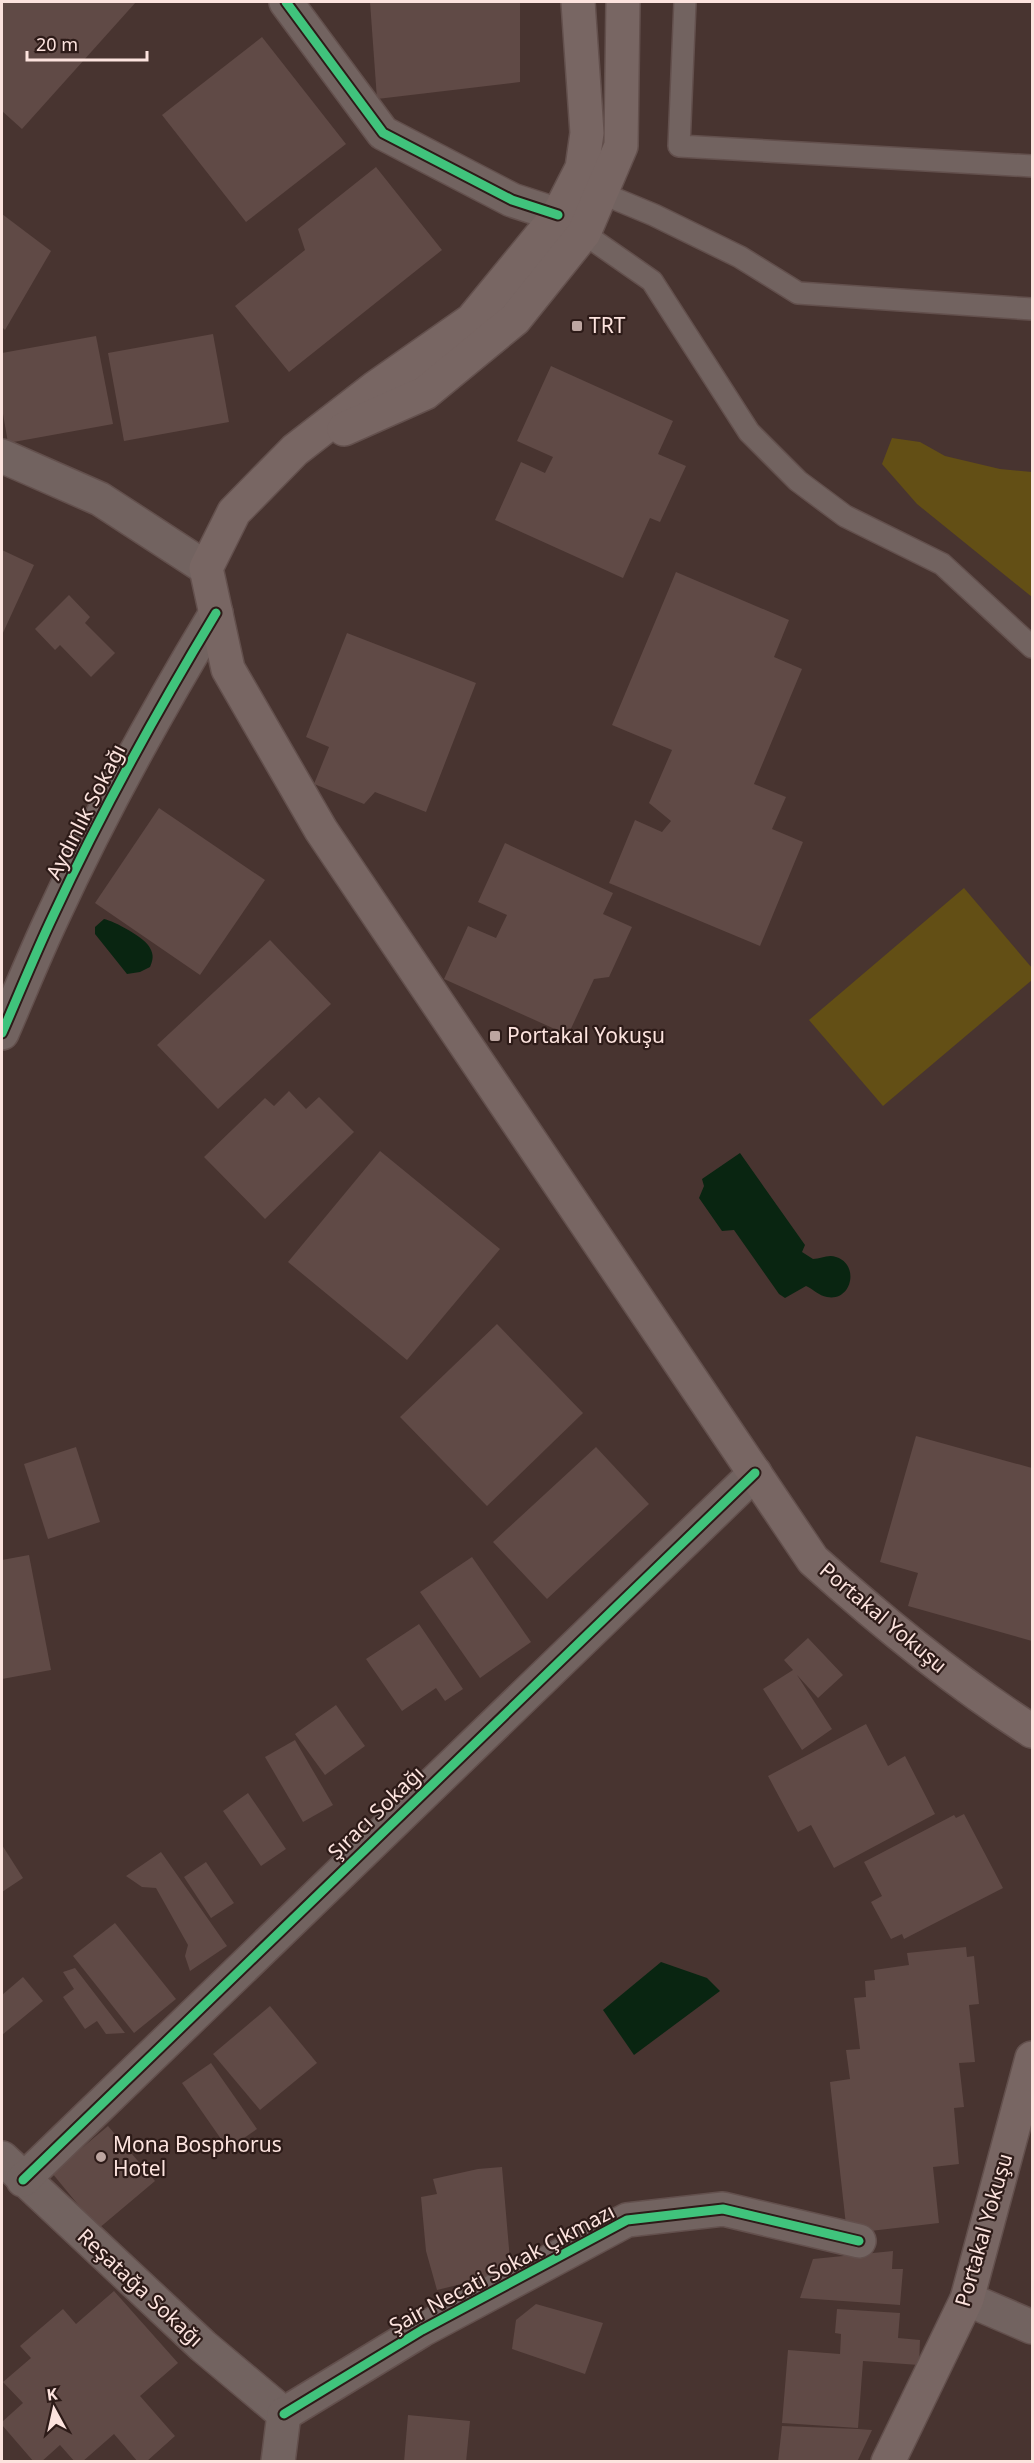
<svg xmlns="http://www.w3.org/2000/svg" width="1034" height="2463" font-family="'Noto Sans',sans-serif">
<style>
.green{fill:#634f15}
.water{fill:#092511}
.building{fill:#604a46}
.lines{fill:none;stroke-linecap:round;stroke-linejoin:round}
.lane-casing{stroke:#63504d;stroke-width:24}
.street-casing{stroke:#63504d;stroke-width:36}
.secondary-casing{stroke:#63504d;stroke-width:36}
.lane{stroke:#726360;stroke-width:21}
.street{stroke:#726360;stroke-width:33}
.secondary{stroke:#786663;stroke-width:33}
.cycleway-casing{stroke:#2d1b18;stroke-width:13}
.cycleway{stroke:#40c37c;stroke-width:9}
.poi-dot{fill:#bda6a1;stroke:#2d1b18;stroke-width:2}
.labels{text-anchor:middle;stroke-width:4.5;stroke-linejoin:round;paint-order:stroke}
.poi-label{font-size:21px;fill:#fce3de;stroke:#2d1b18;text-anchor:start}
.street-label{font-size:21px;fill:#fce3de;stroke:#2d1b18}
</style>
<rect width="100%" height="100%" fill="#483430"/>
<!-- green -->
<g class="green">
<polygon points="892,438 920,442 945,456 1000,469 1032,472 1032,597 917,504 882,464"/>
<polygon points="964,888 1032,968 1032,980 883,1106 809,1020"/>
</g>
<!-- water -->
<g class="water">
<path d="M104,919c10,2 42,19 46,29 4,7 3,12 0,19l-10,5 -13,2 -32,-40v-7z"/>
<path d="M740,1153l65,92 -3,7 11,7c8,0 15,-5 23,-2 24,7 16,45 -9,40 -8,-1 -14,-8 -21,-11l-21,12 -6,-4 -45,-64 -12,1 -23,-33 5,-12 -2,-7z"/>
<polygon points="661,1962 707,1978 720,1991 634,2055 603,2010"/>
</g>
<!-- building -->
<g class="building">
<polygon points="2,2 136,2 22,129 2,111"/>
<polygon points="370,2 520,2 520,82 377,99"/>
<polygon points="262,37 346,144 246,222 162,115"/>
<polygon points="376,167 442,250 289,372 235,306 305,250 298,229"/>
<polygon points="2,214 51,251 5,330 2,327"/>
<polygon points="213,334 229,422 124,441 108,353"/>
<polygon points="96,336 113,424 8,443 2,408 2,353"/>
<polygon points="551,366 673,421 658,454 686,466 660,522 650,518 623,578 495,520 521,462 545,473 553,457 517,441"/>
<polygon points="2,550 34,565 2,635"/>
<polygon points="676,572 789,620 774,657 802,669 754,784 786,797 772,829 803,842 760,946 609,883 635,820 662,832 671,821 649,803 672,750 612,725"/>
<polygon points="69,595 90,617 85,623 115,653 91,677 60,645 55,650 35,629"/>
<polygon points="347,633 476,683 426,812 375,792 364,804 314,784 329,747 306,737"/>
<polygon points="159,808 265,880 200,975 95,903"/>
<polygon points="505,843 613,893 603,914 632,927 609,977 594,979 568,1035 444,979 468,926 496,938 507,915 478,902"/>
<polygon points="270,940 331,1004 218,1109 157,1045"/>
<polygon points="289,1091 306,1109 319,1097 354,1132 265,1219 204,1157 265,1098 274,1106"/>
<polygon points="380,1151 500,1249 407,1360 288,1262"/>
<polygon points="497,1324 583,1413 487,1506 400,1417"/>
<polygon points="916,1436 1032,1468 1032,1641 908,1606 918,1573 880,1562"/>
<polygon points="76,1447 100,1522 48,1539 24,1464"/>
<polygon points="596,1447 649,1504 547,1599 493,1542"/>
<polygon points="29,1555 51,1670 2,1679 2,1560"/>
<polygon points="472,1557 531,1642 480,1678 420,1592"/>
<polygon points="419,1624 463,1689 445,1701 436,1688 402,1711 366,1659"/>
<polygon points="808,1638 843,1675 818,1698 797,1675 832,1729 802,1750 763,1689 793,1670 784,1660"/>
<polygon points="336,1705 365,1746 325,1775 295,1734"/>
<polygon points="866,1724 888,1766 905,1756 935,1814 834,1868 811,1825 798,1832 768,1776"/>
<polygon points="295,1740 333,1805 303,1822 265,1757"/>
<polygon points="248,1793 286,1849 261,1866 223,1811"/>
<polygon points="964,1814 1003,1888 904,1939 902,1934 891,1939 871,1902 882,1896 864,1862 954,1815 956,1818"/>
<polygon points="2,1845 23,1878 2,1892"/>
<polygon points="161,1852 227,1946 190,1971 185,1956 188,1945 156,1888 142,1887 126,1876"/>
<polygon points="206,1862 234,1903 211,1918 184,1877"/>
<polygon points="115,1923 176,1999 134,2033 73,1956"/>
<polygon points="966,1947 967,1957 974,1956 979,2004 969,2005 975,2062 959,2063 964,2107 954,2108 959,2164 933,2167 939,2223 853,2233 846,2225 830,2082 850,2079 846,2050 860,2049 854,1998 866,1997 865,1981 875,1980 874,1970 909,1965 907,1953"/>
<polygon points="75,1968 125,2033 106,2034 97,2021 85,2029 63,1997 74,1989 63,1972"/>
<polygon points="23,1977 43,2001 2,2035 2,1995"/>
<polygon points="270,2006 317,2063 260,2110 213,2054"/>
<polygon points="211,2063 257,2129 228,2149 182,2083"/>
<polygon points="108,2126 155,2181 98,2229 52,2173"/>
<polygon points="502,2167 511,2272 437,2290 426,2251 421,2197 437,2194 433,2179 478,2169"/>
<polygon points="893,2251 892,2269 903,2269 900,2305 800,2298 813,2259"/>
<polygon points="114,2291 178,2363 140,2396 175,2436 146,2462 138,2462 114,2434 82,2462 75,2462 60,2445 41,2462 34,2462 2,2425 2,2422 23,2403 3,2382 31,2358 20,2346 63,2309 76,2324"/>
<polygon points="536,2304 603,2323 585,2374 512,2349 516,2320"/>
<polygon points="837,2309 900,2313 898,2338 920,2340 919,2365 863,2361 858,2428 782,2423 788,2350 840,2354 841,2334 835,2333"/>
<polygon points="408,2415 470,2421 466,2462 404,2462"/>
<polygon points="782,2426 858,2429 872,2430 857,2462 778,2462"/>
</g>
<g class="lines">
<!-- lane casing -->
<g class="lane-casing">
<g id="lane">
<polyline points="685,2 679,146 1032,166"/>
<polyline points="601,193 654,215 740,257 798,293 1032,309"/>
<polyline points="573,226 652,281 749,432 798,481 845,516 942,564 1032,647"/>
</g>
</g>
<!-- street casing -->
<g class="street-casing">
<g id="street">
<polyline points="286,2 383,133 512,200 558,215"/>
<polyline points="2,456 100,499 206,568"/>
<path d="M2,1033c17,-39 33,-79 51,-117 48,-104 104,-205 163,-303"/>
<polyline points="2,2158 203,2346 284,2414"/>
<polyline points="23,2180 755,1473"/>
<polyline points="967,2299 1032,2327"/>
<polyline points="284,2414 422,2330 627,2220 723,2209 859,2241"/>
<polyline points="278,2462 284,2414"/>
</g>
</g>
<!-- secondary casing -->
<g class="secondary-casing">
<g id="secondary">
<path d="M578,2l9,131 -5,35 -24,47 -86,105 -97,68 -80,62 -61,62 -28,56 22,101 93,161 492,730c69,62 141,121 219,171"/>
<polyline points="344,429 425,393 515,319 584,233 621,146 623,2"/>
<polyline points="888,2462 967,2299 1032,2058"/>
</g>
</g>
<!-- lane -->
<use href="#lane" class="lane"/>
<!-- street -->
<use href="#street" class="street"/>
<!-- secondary -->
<use href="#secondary" class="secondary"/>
<!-- cycleway casing -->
<g class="cycleway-casing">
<g id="cycleway">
<polyline points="286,2 383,133 512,200 558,215"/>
<path d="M2,1033c17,-39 33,-79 51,-117 48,-104 104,-205 163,-303"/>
<polyline points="23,2180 755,1473"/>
<polyline points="284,2414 422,2330 627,2220 723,2209 859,2241"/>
</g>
</g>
<!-- cycleway -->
<use href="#cycleway" class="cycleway"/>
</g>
<!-- markers -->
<g class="poi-dot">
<rect x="571" y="320" width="12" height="12" rx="3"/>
<rect x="489" y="1030" width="12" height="12" rx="3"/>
<circle cx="101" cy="2157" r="6"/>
</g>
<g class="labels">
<!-- poi labels -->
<g class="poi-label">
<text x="589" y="333">TRT</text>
<text x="507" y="1043">Portakal Yokuşu</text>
<text x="113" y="2152">Mona Bosphorus<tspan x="113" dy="24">Hotel</tspan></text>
</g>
<!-- street labels -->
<g class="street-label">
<text transform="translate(86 812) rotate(-63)" y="7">Aydınlık Sokağı</text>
<text transform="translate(883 1618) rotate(40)" y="7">Portakal Yokuşu</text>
<text transform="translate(376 1813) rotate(-44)" y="7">Şıracı Sokağı</text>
<text transform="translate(984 2230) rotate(-74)" y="7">Portakal Yokuşu</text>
<text transform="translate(502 2269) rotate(-28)" y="7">Şair Necati Sokak Çıkmazı</text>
<text transform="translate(140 2288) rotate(43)" y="7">Reşatağa Sokağı</text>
</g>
</g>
<!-- border -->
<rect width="1034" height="2463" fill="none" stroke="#fce3de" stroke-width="6"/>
<!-- north arrow -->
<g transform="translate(54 2409) rotate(352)" stroke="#2d1b18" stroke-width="4.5" paint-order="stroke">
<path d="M0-4.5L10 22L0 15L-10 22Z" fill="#fce3de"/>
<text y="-9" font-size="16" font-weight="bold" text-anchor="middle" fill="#fce3de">K</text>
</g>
<!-- scale -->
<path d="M27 51v9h120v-9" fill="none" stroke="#fce3de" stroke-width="3"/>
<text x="36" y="51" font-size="18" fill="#fce3de" stroke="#2d1b18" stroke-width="4.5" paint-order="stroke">20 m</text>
</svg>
